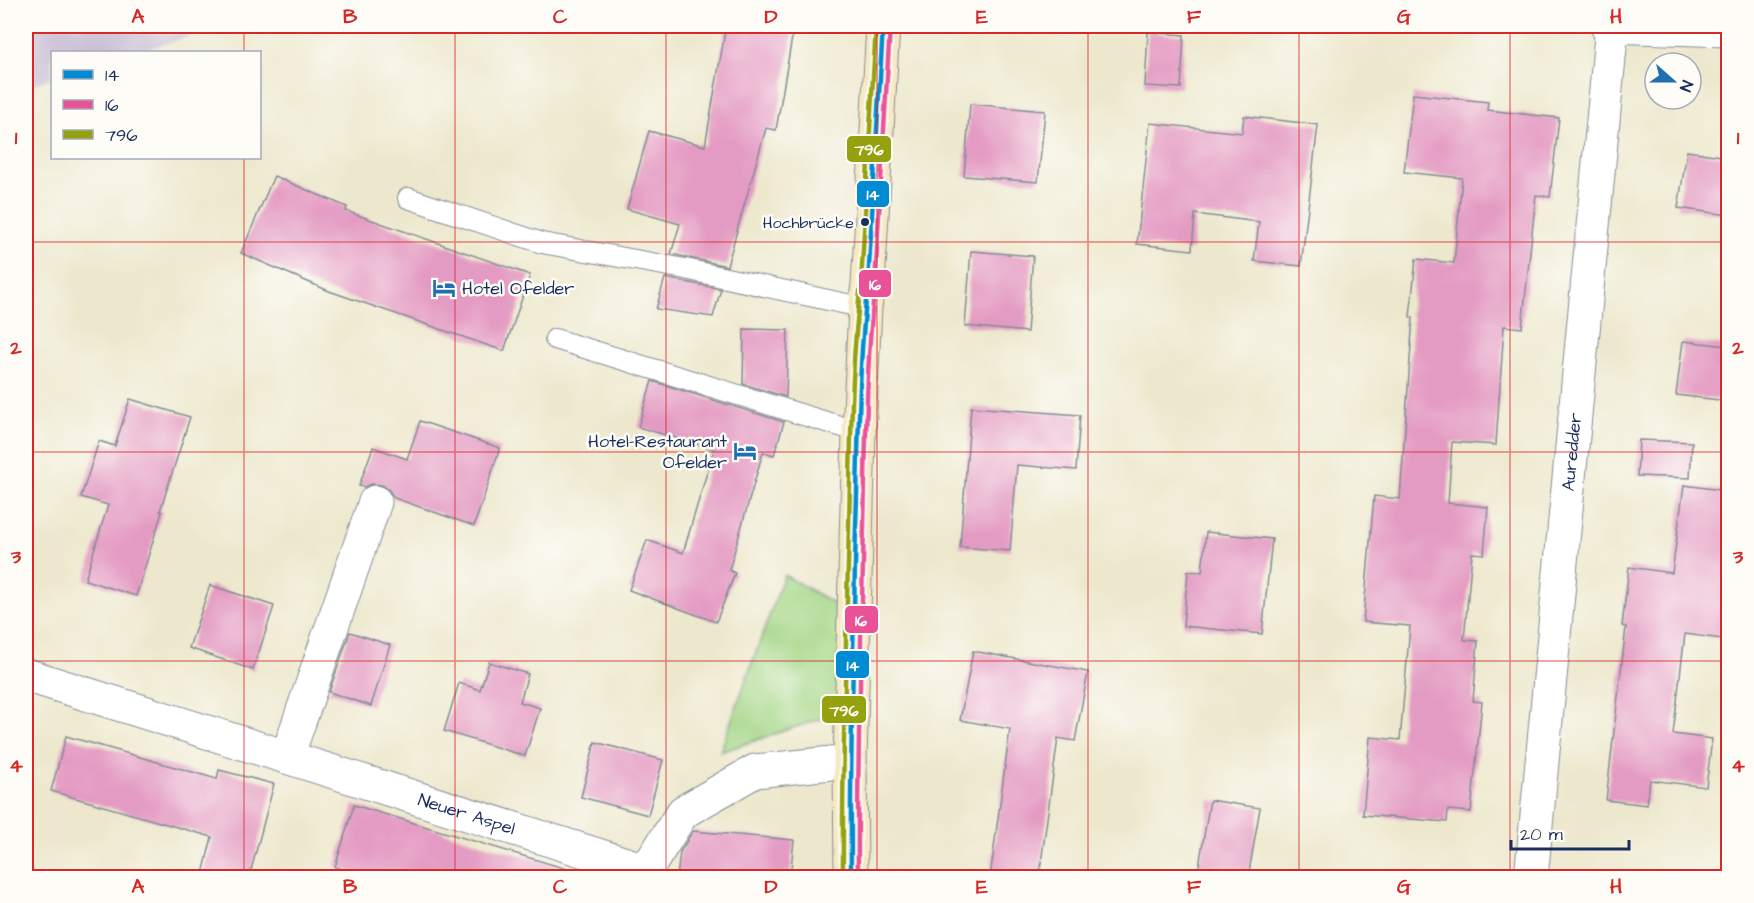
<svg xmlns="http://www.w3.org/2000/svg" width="1754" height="903" font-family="'Architects Daughter',sans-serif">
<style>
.industrial{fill:#cbbfd5}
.green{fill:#a3d584;stroke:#5f8271;stroke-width:1.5}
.building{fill:#e49bc3}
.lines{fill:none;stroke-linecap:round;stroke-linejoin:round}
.service-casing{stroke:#848c96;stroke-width:22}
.minor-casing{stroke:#848c96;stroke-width:35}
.secondary-casing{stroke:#848c96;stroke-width:35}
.service{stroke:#fff;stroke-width:20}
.minor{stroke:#fff;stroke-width:33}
.secondary{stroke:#f7e9c3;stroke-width:33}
.bus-1-casing{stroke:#fdfcf7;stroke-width:9}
.bus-2-casing{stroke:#fdfcf7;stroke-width:9}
.bus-3-casing{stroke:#fdfcf7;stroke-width:9}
.bus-1{stroke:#008bd2;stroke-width:4.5}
.bus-2{stroke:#ea5297;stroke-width:4.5}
.bus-3{stroke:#95a10e;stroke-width:4.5}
.grid{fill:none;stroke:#d62828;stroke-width:1.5;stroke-opacity:0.55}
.bus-dot{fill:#1b2f5e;stroke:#fdfcf7;stroke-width:2}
.labels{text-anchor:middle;stroke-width:5;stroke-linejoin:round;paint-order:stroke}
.bus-label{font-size:16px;fill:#1b2f5e;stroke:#fdfcf7;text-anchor:end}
.poi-label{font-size:18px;fill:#1b2f5e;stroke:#fdfcf7;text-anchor:start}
.street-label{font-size:18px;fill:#1b2f5e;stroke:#fdfcf7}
.line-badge{stroke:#fdfcf7;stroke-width:2}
.badge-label{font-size:16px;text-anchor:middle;font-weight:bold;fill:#fff}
.neatline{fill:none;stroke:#d62828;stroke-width:2}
.grid-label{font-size:20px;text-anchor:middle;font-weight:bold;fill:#d62828}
</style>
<rect width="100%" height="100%" fill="#fdfcf7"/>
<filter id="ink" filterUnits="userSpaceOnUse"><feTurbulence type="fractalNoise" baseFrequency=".0167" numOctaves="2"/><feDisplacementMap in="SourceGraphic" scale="12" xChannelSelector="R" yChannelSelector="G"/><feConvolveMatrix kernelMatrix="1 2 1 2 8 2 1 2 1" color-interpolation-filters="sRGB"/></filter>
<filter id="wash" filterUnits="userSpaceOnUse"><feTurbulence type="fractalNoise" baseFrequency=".008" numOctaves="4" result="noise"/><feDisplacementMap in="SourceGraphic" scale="24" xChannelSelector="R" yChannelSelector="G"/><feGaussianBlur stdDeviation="1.35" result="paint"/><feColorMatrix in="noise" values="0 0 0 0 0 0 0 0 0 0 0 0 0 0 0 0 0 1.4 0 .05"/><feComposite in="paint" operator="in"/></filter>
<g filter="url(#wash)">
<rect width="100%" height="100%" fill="#ede8cd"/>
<!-- industrial -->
<polygon class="industrial" points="26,26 225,26 137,52 52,52 52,78 26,87"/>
<!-- green -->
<polygon class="green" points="784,575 843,609 838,713 720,752"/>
<g id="blocks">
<!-- building -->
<g class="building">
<polygon points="726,26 794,26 776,130 766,128 727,266 671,254 680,224 627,209 649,131 705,146"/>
<polygon points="1148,32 1184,35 1181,88 1145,86"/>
<polygon points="1413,94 1488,102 1487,110 1559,118 1550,197 1536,195 1522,328 1504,326 1496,445 1452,442 1448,503 1488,507 1484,554 1472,553 1464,640 1478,641 1473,701 1482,702 1471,812 1448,810 1447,822 1363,815 1370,737 1400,740 1410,626 1363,622 1374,496 1400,499 1413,317 1410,317 1416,259 1454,263 1462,178 1404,172"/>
<polygon points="970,104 1045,111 1038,182 964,176"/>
<polygon points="1244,116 1318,125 1301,266 1254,261 1259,222 1195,214 1192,250 1137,244 1150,123 1242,133"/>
<polygon points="1687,151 1728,157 1728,215 1678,208"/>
<polygon points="274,176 347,207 346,211 530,275 504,351 329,291 241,253"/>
<polygon points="971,251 1033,256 1027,332 965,326"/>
<polygon points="665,278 721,289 713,317 656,309"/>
<polygon points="744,329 788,330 786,397 743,384"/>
<polygon points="1683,341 1728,346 1728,401 1676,395"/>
<polygon points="652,381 784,422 774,455 763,452 729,570 735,573 716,622 629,590 647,540 683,553 714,449 638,427"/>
<polygon points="130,399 190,417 160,511 162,512 136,596 85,580 108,505 81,497 99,441 115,446"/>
<polygon points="971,407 1080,415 1076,470 1017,465 1010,551 960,547"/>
<polygon points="420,421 500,448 474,526 394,498 389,490 382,485 372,484 364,487 359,486 373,447 407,459"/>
<polygon points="1639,440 1692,442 1690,478 1637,476"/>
<polygon points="1684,485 1728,491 1728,586 1722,639 1685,634 1673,734 1712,739 1706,787 1650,780 1647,805 1606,800 1626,627 1622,626 1629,567 1672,573"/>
<polygon points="1206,532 1272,539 1262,634 1183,626 1188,571 1202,572"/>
<polygon points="210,585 274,606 253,670 189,648"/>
<polygon points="350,632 390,645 371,706 329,692"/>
<polygon points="973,651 1088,672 1075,741 1058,738 1039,878 990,878 1010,729 960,720"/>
<polygon points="489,662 528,674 520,702 540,708 525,756 444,731 459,683 480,690"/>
<polygon points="66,736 217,779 219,770 274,784 249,878 202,878 212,837 51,791"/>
<polygon points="595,742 663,760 648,815 581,797"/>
<polygon points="1210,800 1260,808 1248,878 1197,878"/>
<polygon points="354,805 567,869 566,878 368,878 335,867"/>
<polygon points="693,831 794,840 790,878 677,878 680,852"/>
</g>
</g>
</g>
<g filter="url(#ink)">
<use href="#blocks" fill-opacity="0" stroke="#848c96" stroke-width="1.5"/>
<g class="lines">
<!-- service casing -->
<g class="service-casing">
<g id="service">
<polyline points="408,198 542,243 685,269 865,308"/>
<polyline points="555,339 859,432"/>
</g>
</g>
<!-- minor casing -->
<g class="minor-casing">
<g id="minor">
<polyline points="1607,26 1728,30"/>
<path id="s1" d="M26,675l619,195"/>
<polyline points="287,757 375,502"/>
<polyline points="641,878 683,812 755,771 850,761"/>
<path id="s2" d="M1531,878l81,-852"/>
</g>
</g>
<!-- secondary casing -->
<g class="secondary-casing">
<polyline id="secondary" points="851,878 850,761 859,432 865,308 868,284 883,26"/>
</g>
<!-- service -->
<use href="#service" class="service"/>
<!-- minor -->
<use href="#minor" class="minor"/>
<!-- secondary -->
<use href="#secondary" class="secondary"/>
<!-- bus-1 casing -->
<g class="bus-1-casing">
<path id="bus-1" d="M851,878c-1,-118 2,-235 5,-352 3,-80 2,-163 12,-242l15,-258"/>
</g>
<!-- bus-2 casing -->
<g class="bus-2-casing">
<path id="bus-2" d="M858,878c-1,-118 3,-235 6,-352 2,-80 2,-162 11,-242l15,-258"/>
</g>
<!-- bus-3 casing -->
<g class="bus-3-casing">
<path id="bus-3" d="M843,878c-1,-119 3,-236 6,-354 2,-80 2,-162 12,-241l15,-257"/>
</g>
<!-- bus-1 -->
<use href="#bus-1" class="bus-1"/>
<!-- bus-2 -->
<use href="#bus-2" class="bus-2"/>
<!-- bus-3 -->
<use href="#bus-3" class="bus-3"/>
</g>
</g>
<!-- grid -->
<path class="grid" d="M244,26v26M455,26v852M666,26v852M877,26v852M1088,26v852M1299,26v852M1510,26v852M244,158v720M26,242h1702M26,452h1702M26,661h1702"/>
<!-- icons -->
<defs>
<g id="hotel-bare" transform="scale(1.8)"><path d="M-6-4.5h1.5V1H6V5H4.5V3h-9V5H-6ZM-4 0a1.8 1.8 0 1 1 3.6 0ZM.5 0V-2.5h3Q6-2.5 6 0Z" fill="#1f6fb2" stroke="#fdfcf7" stroke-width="2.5" paint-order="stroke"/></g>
</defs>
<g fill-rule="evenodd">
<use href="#hotel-bare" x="444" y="288"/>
<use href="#hotel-bare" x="745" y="451"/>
</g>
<!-- markers -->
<circle class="bus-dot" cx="865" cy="222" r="5"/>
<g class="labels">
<!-- bus labels -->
<g class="bus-label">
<text x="854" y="228">Hochbrücke</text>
</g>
<!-- poi labels -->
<g class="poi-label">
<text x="462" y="294">Hotel Ofelder</text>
<text x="727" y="447" text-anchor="end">Hotel-Restaurant<tspan x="727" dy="21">Ofelder</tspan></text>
</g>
<!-- street labels -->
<g class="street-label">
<text dy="6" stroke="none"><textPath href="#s2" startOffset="428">Auredder</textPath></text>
<text dy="6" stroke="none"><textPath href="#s1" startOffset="462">Neuer Aspel</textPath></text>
</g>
</g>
<g class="line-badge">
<rect x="846" y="135" width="46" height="28" rx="6" fill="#95a10e"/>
<rect x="856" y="180" width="34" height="28" rx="6" fill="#008bd2"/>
<rect x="858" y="269" width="34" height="29" rx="6" fill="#ea5297"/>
<rect x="844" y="605" width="35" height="29" rx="6" fill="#ea5297"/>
<rect x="835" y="650" width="35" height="29" rx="6" fill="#008bd2"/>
<rect x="821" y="695" width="46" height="29" rx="6" fill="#95a10e"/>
</g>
<g class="badge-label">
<text x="869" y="155">796</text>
<text x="873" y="200">14</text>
<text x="875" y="290">16</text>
<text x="861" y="626">16</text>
<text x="853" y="671">14</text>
<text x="844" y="716">796</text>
</g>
<!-- margin -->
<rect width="1754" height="903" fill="none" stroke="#fdfcf7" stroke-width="66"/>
<!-- legend -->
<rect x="51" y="51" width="210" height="108" fill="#fdfcf7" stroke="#a3aaba" stroke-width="1.5"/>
<rect x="63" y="70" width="30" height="9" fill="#008bd2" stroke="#a3aaba" stroke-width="1.5"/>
<text x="105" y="81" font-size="18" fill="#1b2f5e">14</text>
<rect x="63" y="100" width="30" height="9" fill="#ea5297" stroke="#a3aaba" stroke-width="1.5"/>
<text x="105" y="111" font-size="18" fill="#1b2f5e">16</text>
<rect x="63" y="130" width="30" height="9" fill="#95a10e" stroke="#a3aaba" stroke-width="1.5"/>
<text x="105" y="141" font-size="18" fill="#1b2f5e">796</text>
<!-- north arrow -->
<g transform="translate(1673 81) rotate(111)"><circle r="28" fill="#fdfcf7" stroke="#a3aaba" stroke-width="1.5"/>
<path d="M0-4.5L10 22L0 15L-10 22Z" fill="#1f6fb2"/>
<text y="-9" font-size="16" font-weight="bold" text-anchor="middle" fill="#1b2f5e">N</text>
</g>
<!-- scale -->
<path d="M1511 840v9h118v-9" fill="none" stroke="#1b2f5e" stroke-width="3"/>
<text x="1520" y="840" font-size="18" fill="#1b2f5e" stroke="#fdfcf7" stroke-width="4.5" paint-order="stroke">20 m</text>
<rect x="33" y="33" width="1688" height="837" class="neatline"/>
<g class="grid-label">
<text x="138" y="23">A</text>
<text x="350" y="23">B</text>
<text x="560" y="23">C</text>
<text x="771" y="23">D</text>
<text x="982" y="23">E</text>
<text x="1194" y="23">F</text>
<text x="1404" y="23">G</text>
<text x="1616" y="23">H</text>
<text x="16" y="144">1</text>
<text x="1738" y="144">1</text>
<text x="16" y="354">2</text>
<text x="1738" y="354">2</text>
<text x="16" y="563">3</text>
<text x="1738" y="563">3</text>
<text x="16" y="772">4</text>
<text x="1738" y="772">4</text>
<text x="138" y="893">A</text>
<text x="350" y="893">B</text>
<text x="560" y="893">C</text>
<text x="771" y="893">D</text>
<text x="982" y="893">E</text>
<text x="1194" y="893">F</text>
<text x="1404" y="893">G</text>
<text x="1616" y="893">H</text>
</g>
</svg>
